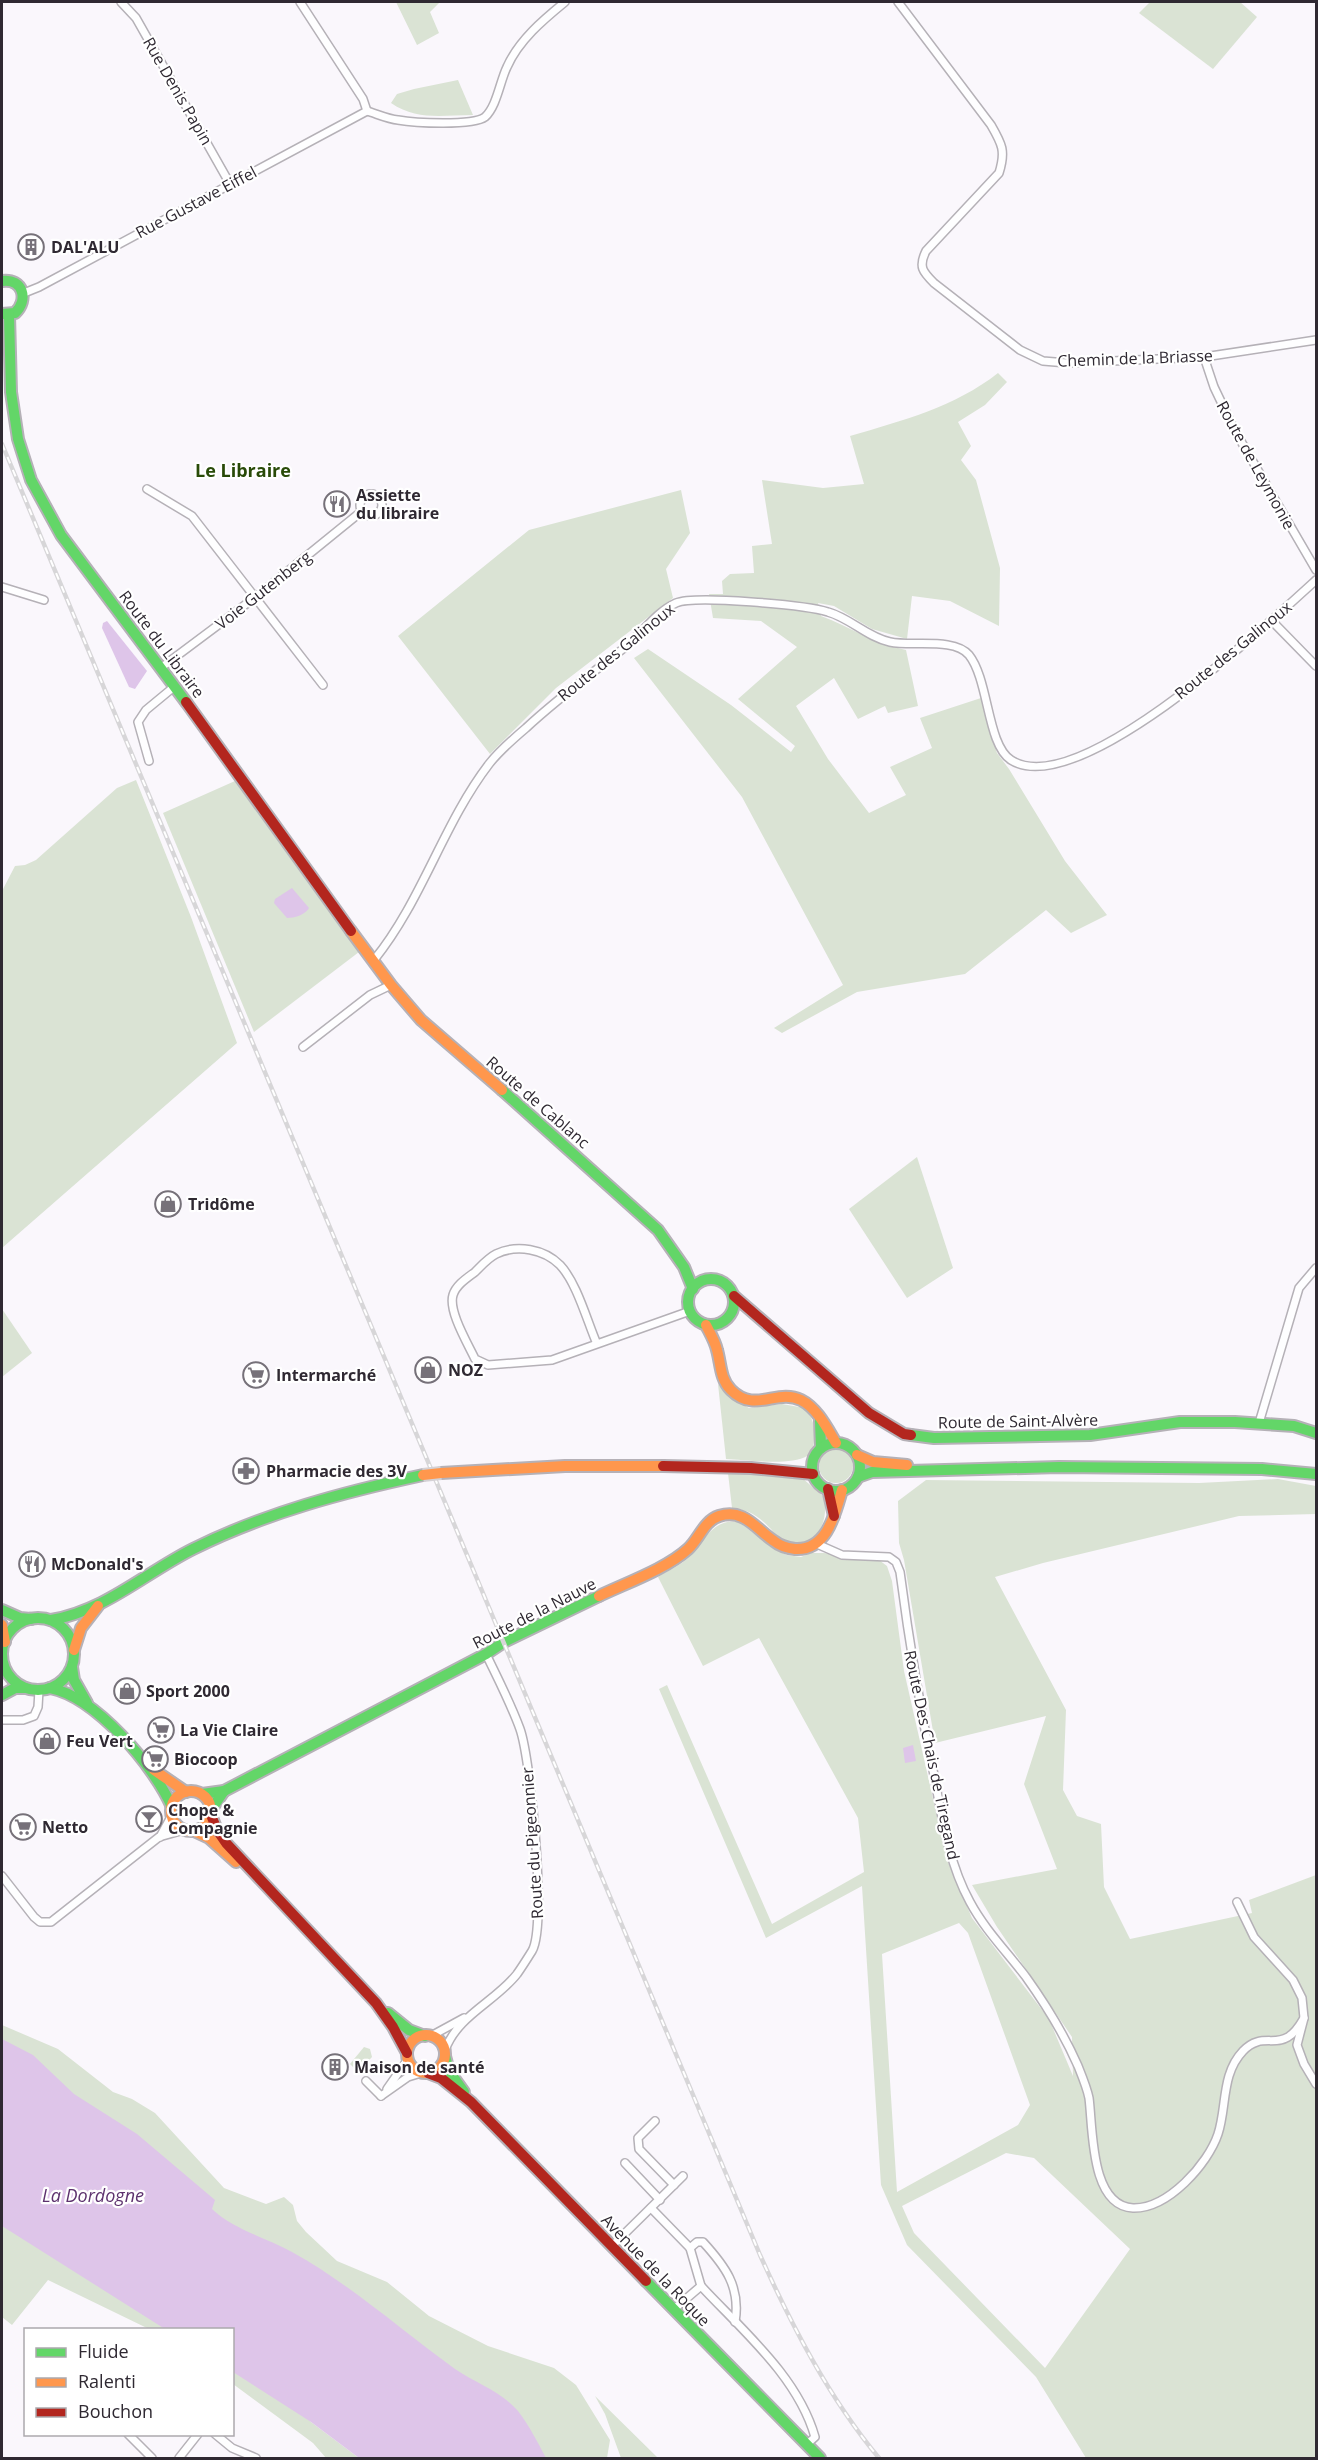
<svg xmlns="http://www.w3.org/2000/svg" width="1318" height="2460" font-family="'Open Sans',sans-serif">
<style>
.green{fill:#dae3d4;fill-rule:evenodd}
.water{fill:#dec5e9}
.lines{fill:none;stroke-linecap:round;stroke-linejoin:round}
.street-casing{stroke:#b5b1b7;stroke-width:10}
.fast-casing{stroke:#b5b1b7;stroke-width:14}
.slow-casing{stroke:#b5b1b7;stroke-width:14}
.jam-casing{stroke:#b5b1b7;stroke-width:14}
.street{stroke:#fefeff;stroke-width:7}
.fast{stroke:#63d668;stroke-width:10}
.slow{stroke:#ff974d;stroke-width:10}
.jam{stroke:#b3261e;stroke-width:10}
.rail-casing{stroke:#d7d6d8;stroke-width:4.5}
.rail{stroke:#fff;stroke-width:2;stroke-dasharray:7;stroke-linecap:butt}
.slow-bridge-casing{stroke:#d4d1d5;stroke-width:14;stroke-linecap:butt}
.slow-bridge{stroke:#ff974d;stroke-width:10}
.labels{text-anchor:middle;stroke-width:4.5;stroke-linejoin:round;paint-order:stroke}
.street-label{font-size:16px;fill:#2f2932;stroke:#fff}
.poi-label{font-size:16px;font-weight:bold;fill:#2f2932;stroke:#fff;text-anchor:start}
.neighbourhood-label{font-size:18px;font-weight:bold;fill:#294b08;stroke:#fff}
.water-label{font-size:18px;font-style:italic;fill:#5d326e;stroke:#fff}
</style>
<rect width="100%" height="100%" fill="#faf7fc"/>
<!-- green -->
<g class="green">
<polygon points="396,2 440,2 430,12 439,33 417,45"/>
<polygon points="1150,2 1240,2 1257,17 1213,69 1139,13"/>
<path d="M458,80l15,35c-30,0 -56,6 -82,-12l6,-9 17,-5z"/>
<path d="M998,373l9,9 -22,23 -27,17 13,24 -10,14 15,20 24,88 -1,58 -49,-25 -38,-5 -5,43 -35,-10 -38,-23 -16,-3 3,13c29,11 54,28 85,34l12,56 -30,7 -3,-7 -27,13 -24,-41 -38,28 32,53 41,54 37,-18 -16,-28 42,-19 -12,-30 61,-20 16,55 12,16 56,92 42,54 -36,18 -25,-23 -81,64 -108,18 -75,41 -8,-5 69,-43 -101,-188 -108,-139 14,-9 83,56 60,47 4,-6 -57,-47 59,-52 -36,-26 -48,-3 -4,-24h14l-1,-13 8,-7 24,-1 -2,-27 20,-2 -10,-64 61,8 41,-4 -14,-48c51,-15 105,-29 148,-63z"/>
<polygon points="681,490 690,533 666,569 673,598 556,688 490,754 398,636 529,530"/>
<polygon points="136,780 191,917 237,1043 2,1248 2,891 15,866 25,865 36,860 117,788"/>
<polygon points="235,781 359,952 254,1032 163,813"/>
<polygon points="917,1157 953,1268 907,1298 849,1209"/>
<polygon points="2,1309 32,1353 2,1377"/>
<path d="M718,1384l14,14 17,10 33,-4 23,4c8,10 10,18 9,31 0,6 -2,13 -7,17 -16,10 -61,4 -81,3z"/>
<circle cx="836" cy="1466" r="17"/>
<path d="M728,1473l73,4 23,20c6,27 -11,59 -43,42 -4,-2 -7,-6 -10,-10 -13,-13 -21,-19 -39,-21z"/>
<path d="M1278,1479l38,7v28l-77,2 -196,47 -48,14 71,133 -3,80 14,26 24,8 3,63 26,52 122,-26 -3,-13 67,-25v583h-230l-50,-81 -129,-132 -26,-60 -19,-299 -96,52 -107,-249 8,-4 105,239 92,-52 -6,-54 -99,-180 -56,28 -45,-89c9,-6 21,-11 29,-18 16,-15 25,-42 52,-37l35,27 13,6 14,2 10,-4h13l55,7 8,6 5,15 12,90 43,189 25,58 77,101 24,57 -1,-39 -75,-110 -25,-42 85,-16 -33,-85 22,-68 -111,27 -31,-183 -5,-17 -1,-42 28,-21 273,3zM959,1923l9,10 62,172 -12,20 -121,67 -15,-238zM1006,2153l28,5 96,91 -85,119 -131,-135 -12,-27z"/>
<polygon points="2,2025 58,2049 113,2092 132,2099 155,2113 224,2188 266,2204 284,2197 293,2205 297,2221 306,2232 337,2261 387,2282 429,2316 488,2346 554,2368 576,2385 610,2440 607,2458 519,2458 2,2090"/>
<polygon points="364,2047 370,2049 372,2057 358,2072 350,2064"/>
<polygon points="2,2209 198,2329 149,2329 48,2280 12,2325 2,2317"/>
<polygon points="232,2350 311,2422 359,2458 326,2458 313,2443 233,2384"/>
<polygon points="595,2396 658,2458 621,2458 605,2414"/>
</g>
<!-- water -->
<g class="water">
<polygon points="107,621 147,671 135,689 129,687 102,628 103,623"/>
<path d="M292,888l17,20c-4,7 -15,10 -22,10l-13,-15 1,-4z"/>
<polygon points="913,1745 916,1761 905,1763 903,1748"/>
<path d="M2,2039l31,16 41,39 63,40 78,66 -3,9c22,21 53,28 80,43 58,32 109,78 163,117 22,15 46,22 63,42 11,14 20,32 28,47h-187l-48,-36 -78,-50 -1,-42 -67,-1 -163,-103z"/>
</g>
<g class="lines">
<!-- street casing -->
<g class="street-casing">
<g id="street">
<polyline points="121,2 136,18 230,184"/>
<polyline points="300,2 363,99 367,111"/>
<path d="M898,2l93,123c11,19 15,26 8,48l-73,78c-8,16 -3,21 8,32l86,67 23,11 24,2 137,-6 112,-17"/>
<path d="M367,111c10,3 21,8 31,9 16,3 75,6 87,-3 12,-11 15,-36 22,-50 12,-27 36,-47 58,-65"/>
<polyline points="24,293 39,287 367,111"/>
<polyline points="1204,357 1214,387 1235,431 1316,570"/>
<polyline points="147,489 192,516 323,685"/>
<circle cx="371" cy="505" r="11"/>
<polyline points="2,587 44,600"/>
<polyline points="1271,620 1316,666"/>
<polyline points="162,667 261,593 362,511"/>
<polyline points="149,761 138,722 146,710 175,686"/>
<path d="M374,960c48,-59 69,-136 115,-196 11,-14 24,-25 37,-36 29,-27 61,-51 93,-76 20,-14 35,-39 57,-49 19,-8 130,2 152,9 22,6 39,25 62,30 22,5 64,-5 79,13 20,25 18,90 42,105 66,42 257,-136 305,-180"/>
<polyline points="303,1047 370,995 391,985"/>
<path d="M597,1344c-10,-23 -20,-61 -37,-79 -16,-16 -43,-21 -64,-11 -8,4 -15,12 -21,18 -8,6 -19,13 -22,23 -5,16 15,49 22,64l13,6 64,-5 138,-49"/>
<polyline points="1259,1423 1299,1288 1316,1268"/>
<path d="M817,1544l25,11 47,2 7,5 4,10c9,69 20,136 34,203 8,43 15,89 36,127 15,28 37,50 56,75 20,28 38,57 52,89 4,10 9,22 11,32 4,30 1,108 44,110 35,1 75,-44 85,-74 9,-27 3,-60 25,-83 17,-18 31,-5 45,-14 7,-4 12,-12 16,-19"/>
<polyline points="2,1720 23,1720 34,1716 38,1707 39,1690"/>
<polyline points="160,1837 172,1815"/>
<polyline points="2,1876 34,1917 40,1922 51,1922 159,1837 184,1830"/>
<polyline points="1237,1902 1254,1937 1293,1980 1302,1998 1304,2018 1297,2045 1304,2064 1316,2084"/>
<polyline points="431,2036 464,2018"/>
<path d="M445,2050c13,-35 50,-48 72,-76 5,-7 10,-15 15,-23 15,-25 -1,-191 -12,-222 -9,-25 -22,-50 -34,-75"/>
<polyline points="366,2081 381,2096"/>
<polyline points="387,2089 408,2059"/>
<polyline points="381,2096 408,2077 421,2073"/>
<polyline points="655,2121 638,2138 639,2149 674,2185"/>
<polyline points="625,2163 660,2200"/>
<polyline points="651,2208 690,2248 701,2286 673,2310"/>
<polyline points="612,2246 683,2176"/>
<path d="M690,2248l7,-6h6c22,24 38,45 32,80"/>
<path d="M701,2286c42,45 97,91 114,151l-9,8"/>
<polyline points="128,2434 152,2458"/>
<polyline points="215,2434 232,2448 256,2458"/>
<polyline points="179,2458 198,2434"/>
</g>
</g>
<!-- fast casing -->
<g class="fast-casing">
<g id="fast">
<path d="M2,281c21,-3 27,19 13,32l-13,1"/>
<polyline points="9,315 11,392 18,439 31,480 61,535 186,702"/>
<polyline points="502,1090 658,1230 684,1267 693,1289"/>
<circle cx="711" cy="1302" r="23"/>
<polyline points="820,1421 821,1448"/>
<polyline points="911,1435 934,1438 1090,1435 1180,1422 1235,1422 1294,1426 1316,1433"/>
<circle cx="836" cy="1467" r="24"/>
<polyline points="858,1477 872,1472 1059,1467 1262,1469 1316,1474"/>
<polyline points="2,1610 20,1618 31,1619"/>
<circle cx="38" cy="1654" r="36"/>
<path d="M51,1620c54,-9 94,-47 142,-71 72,-36 151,-57 230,-74"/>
<polyline points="72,1667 74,1680 87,1703"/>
<path d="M50,1688c46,9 104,78 122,119"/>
<polyline points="2,1695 15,1688 25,1688"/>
<polyline points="202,1794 224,1791 486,1654 504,1642 599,1596"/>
<polyline points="211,1810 224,1791"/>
<polyline points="388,2013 409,2030 425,2036"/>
<polyline points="445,2056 449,2071 464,2092"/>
<polyline points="646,2281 820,2458"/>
</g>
</g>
<!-- slow casing -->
<g class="slow-casing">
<g id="slow">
<polyline points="351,931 391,985 421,1020 502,1090"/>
<path d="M706,1325c4,8 9,16 11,25 4,14 3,29 14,40 24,24 46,-2 70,10 16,8 26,28 35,43"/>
<polyline points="857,1455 873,1462 907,1465"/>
<polyline points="441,1473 565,1466 663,1466"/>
<path d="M599,1596c27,-13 67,-27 89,-47 11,-10 16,-28 31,-33 25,-8 37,13 55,25 6,5 13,7 21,8 32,2 40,-35 47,-59"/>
<polyline points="2,1625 5,1642"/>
<polyline points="74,1650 81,1628 98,1606"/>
<polyline points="154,1770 186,1792"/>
<circle cx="191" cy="1811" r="20"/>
<polyline points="194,1831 209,1838 236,1862"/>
<circle cx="426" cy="2054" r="19"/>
</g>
</g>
<!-- jam casing -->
<g class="jam-casing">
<g id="jam">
<polyline points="186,702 351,931"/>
<polyline points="734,1296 869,1413 904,1434 911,1435"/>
<polyline points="663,1466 751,1468 813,1474"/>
<polyline points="828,1489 834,1516"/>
<polyline points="211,1815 217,1830 226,1843 376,2003 393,2027 407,2053"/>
<polyline points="428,2073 441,2078 471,2102 646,2281"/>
</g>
</g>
<!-- street -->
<use href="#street" class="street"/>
<!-- fast -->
<use href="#fast" class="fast"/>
<!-- slow -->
<use href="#slow" class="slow"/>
<!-- jam -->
<use href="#jam" class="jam"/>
<!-- rail casing -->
<g class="rail-casing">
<path id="rail" d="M2,444l758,1811c32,71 69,143 119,203"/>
</g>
<!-- rail -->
<use href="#rail" class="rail"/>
<!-- slow-bridge casing -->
<g class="slow-bridge-casing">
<polyline id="slow-bridge" points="423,1475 441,1473"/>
</g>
<!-- slow-bridge -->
<use href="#slow-bridge" class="slow-bridge"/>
</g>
<!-- icons -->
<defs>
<g id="building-ring" transform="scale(1.35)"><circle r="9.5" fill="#fff" stroke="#767179" stroke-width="1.5"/><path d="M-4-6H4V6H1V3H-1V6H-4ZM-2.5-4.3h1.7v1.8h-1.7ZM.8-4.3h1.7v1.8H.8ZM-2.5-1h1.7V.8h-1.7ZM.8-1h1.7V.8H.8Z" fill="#767179"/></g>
<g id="restaurant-ring" transform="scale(1.35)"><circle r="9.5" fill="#fff" stroke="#767179" stroke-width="1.5"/><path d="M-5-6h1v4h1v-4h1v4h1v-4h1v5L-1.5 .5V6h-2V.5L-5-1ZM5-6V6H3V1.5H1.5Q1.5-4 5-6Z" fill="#767179"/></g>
<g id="shop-ring" transform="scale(1.35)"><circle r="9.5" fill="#fff" stroke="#767179" stroke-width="1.5"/><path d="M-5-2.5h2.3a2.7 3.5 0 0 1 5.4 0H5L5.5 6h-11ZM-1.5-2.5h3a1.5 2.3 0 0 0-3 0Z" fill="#767179"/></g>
<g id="supermarket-ring" transform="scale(1.35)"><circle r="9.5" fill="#fff" stroke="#767179" stroke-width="1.5"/><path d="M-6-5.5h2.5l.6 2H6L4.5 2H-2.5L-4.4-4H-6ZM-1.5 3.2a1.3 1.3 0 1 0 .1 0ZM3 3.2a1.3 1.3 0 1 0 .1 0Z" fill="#767179"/></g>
<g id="pharmacy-ring" transform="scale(1.35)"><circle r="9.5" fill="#fff" stroke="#767179" stroke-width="1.5"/><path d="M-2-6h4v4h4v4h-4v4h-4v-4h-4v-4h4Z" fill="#767179"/></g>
<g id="bar-ring" transform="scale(1.35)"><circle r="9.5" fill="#fff" stroke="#767179" stroke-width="1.5"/><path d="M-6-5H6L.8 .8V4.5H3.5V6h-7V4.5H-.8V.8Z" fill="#767179"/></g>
</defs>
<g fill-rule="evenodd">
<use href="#building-ring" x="31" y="247"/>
<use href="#restaurant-ring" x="337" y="504"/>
<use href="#shop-ring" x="168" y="1204"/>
<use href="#shop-ring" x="428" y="1370"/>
<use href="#supermarket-ring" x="256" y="1375"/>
<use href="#pharmacy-ring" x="246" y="1471"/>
<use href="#restaurant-ring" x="32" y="1564"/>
<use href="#shop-ring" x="127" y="1691"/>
<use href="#supermarket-ring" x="161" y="1730"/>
<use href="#shop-ring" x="47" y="1741"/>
<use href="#supermarket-ring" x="155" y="1759"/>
<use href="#bar-ring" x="149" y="1819"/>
<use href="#supermarket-ring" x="23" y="1827"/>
<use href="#building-ring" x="335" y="2067"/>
</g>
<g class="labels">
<!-- street labels -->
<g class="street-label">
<text transform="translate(178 91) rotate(60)" y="6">Rue Denis Papin</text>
<text transform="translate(196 202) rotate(-28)" y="6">Rue Gustave Eiffel</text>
<text transform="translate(1135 358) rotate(-2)" y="6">Chemin de la Briasse</text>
<text transform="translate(1256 465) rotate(61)" y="6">Route de Leymonie</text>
<text transform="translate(263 590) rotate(-38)" y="6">Voie Gutenberg</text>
<text transform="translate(162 644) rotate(53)" y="6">Route du Libraire</text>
<text transform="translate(1233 650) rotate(-39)" y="6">Route des Galinoux</text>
<text transform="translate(616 652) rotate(-39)" y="6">Route des Galinoux</text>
<text transform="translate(538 1102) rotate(41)" y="6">Route de Cablanc</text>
<text transform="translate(1018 1421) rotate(-1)" y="6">Route de Saint-Alvère</text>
<text transform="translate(534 1613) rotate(-27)" y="6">Route de la Nauve</text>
<text transform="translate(932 1755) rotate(78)" y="6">Route Des Chais de Tiregand</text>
<text transform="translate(532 1843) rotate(-94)" y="6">Route du Pigeonnier</text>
<text transform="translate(656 2270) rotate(46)" y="6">Avenue de la Roque</text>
</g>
<!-- poi labels -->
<g class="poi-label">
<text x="51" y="253">DAL'ALU</text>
<text x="356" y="501">Assiette<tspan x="356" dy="18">du libraire</tspan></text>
<text x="188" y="1210">Tridôme</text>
<text x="448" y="1376">NOZ</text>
<text x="276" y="1381">Intermarché</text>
<text x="266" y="1477">Pharmacie des 3V</text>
<text x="51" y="1570">McDonald's</text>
<text x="146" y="1697">Sport 2000</text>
<text x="180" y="1736">La Vie Claire</text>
<text x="66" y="1747">Feu Vert</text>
<text x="174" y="1765">Biocoop</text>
<text x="168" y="1816">Chope &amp;<tspan x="168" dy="18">Compagnie</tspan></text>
<text x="42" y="1833">Netto</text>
<text x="354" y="2073">Maison de santé</text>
</g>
<!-- neighbourhood labels -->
<g class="neighbourhood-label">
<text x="243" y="477">Le Libraire</text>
</g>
<!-- water labels -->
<g class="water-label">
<text x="93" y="2202">La Dordogne</text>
</g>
</g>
<!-- border -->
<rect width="1318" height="2460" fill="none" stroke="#2f2932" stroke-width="6"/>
<!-- legend -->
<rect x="24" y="2328" width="210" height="108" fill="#ffffff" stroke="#aca9ad" stroke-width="1.5"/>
<rect x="36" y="2348" width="30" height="9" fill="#63d668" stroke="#aca9ad" stroke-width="1.5"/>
<text x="78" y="2358" font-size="18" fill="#2f2932">Fluide</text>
<rect x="36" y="2378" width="30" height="9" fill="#ff974d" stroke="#aca9ad" stroke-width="1.5"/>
<text x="78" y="2388" font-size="18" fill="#2f2932">Ralenti</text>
<rect x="36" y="2408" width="30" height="9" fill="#b3261e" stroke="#aca9ad" stroke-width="1.5"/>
<text x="78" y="2418" font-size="18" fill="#2f2932">Bouchon</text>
</svg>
